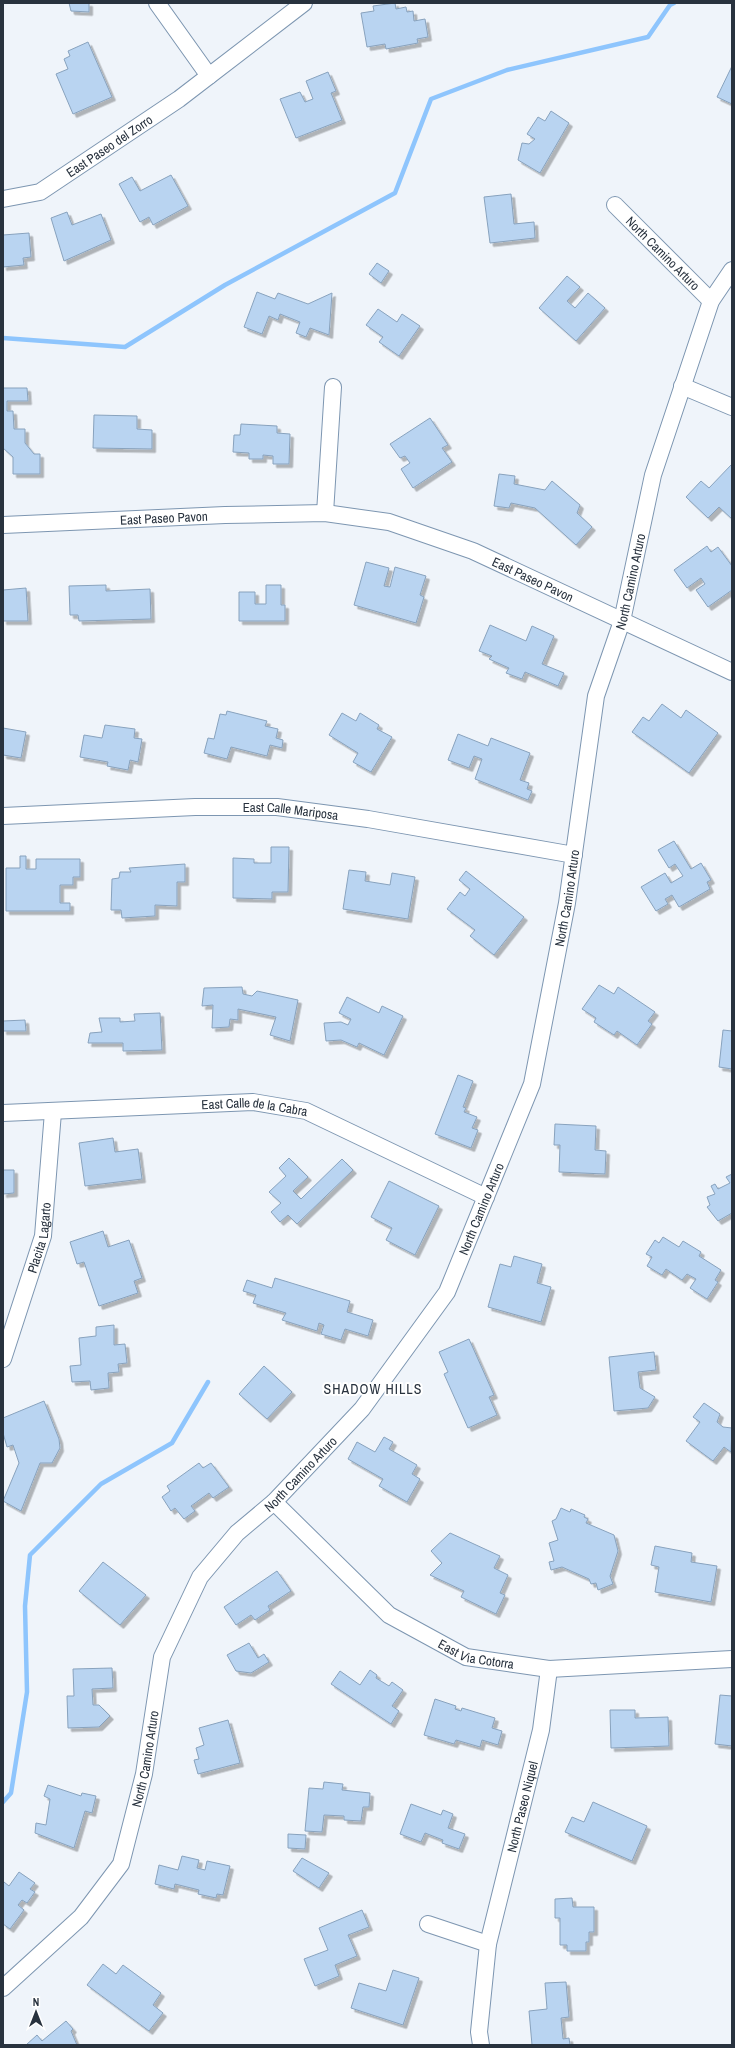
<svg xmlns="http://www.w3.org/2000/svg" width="735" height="2048" font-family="'Archivo Narrow',sans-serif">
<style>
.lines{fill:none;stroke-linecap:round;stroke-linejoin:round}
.stream{stroke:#8ec5fd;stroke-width:4.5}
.building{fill:#b9d4f1;stroke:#88a2bd;filter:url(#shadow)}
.minor-casing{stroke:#7d96b1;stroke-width:18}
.minor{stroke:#fff;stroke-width:16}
.labels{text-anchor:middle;stroke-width:4;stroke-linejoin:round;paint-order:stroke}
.street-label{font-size:13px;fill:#28323e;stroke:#fff}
.neighbourhood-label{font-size:14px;letter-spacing:1px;fill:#28323e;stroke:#fff}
</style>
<defs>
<filter id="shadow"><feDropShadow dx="3.5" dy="3.5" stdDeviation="0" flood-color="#0004"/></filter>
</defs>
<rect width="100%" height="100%" fill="#eff4fa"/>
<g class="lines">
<!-- stream -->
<g class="stream">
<polyline points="3,338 125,347 225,285 395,193 431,99 507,70 648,37 670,5 674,3"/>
<polyline points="3,1802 11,1793 27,1692 25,1606 30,1555 101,1484 172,1443 208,1382"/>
</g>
</g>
<!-- building -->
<g class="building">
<polygon points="69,3 89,3 89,12 71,11"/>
<polygon points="395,3 396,9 406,7 407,12 413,11 414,21 425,19 428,37 417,39 418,43 386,49 385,44 367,47 361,13 374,11 373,6"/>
<polygon points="88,42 112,97 73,114 56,74 68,69 64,59 70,56 68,51"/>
<polygon points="732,66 732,104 717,97"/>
<polygon points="328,72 336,91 331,93 342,120 296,138 280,99 300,92 305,102 313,99 306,81"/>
<polygon points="551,111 569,123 540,173 518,160 522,143 529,144 535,139 527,134 538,117 545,121"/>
<polygon points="171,175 188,206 153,225 149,217 140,222 119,184 132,177 140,191"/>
<polygon points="511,194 514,224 534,222 535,238 490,243 484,197"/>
<polygon points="67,212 72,225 101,214 111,240 64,261 51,218"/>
<polygon points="29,233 31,257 23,258 24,265 3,267 3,235"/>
<polygon points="377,263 389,271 381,283 369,274"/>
<polygon points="567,276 580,287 567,301 575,308 588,293 605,308 576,341 539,308"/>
<polygon points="257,292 275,299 278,293 308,304 332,293 329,335 310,328 306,337 296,333 300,322 280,314 278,320 269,316 262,334 244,327"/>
<polygon points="378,309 397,322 402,314 420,326 399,356 379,342 383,337 366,325"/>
<polygon points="3,388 27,388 28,401 7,401 7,411 13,411 14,429 25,429 25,443 34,454 40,454 40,474 13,474 13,457 3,448"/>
<polygon points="94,415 137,416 137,429 152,430 152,449 93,448"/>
<polygon points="430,418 448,445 442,448 452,462 413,488 401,469 410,463 405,456 400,458 390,444"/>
<polygon points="241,424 277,426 277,433 290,434 289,464 273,464 273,456 263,455 263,459 249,459 249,453 233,452 234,435 240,435"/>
<polygon points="732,464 732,519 719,507 708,518 686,497 701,481 709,488"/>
<polygon points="499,474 515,476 514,484 545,490 552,481 580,505 577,513 592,527 576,545 535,508 511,503 509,508 494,506"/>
<polygon points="707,546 711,552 718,547 732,566 732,590 708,607 696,590 705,584 701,578 687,588 674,570"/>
<polygon points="366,562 389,568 384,586 390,587 395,567 426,576 420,595 424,597 416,623 354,605"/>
<polygon points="106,585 106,591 150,589 151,619 79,621 78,615 70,615 69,586"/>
<polygon points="266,585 281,585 281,605 285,605 285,621 239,621 239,592 255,592 255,604 266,604"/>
<polygon points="26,588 28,621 3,621 3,590"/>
<polygon points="490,625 526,641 532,626 554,636 542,664 564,673 558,686 525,672 522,679 506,673 509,668 489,659 492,656 479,651"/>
<polygon points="662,704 681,718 686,710 718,733 689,773 632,732 643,717 649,721"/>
<polygon points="227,711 267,721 265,726 278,729 276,738 283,740 282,748 270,745 267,756 231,747 227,759 204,753 208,738 214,739 220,714 226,715"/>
<polygon points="342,713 356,721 360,713 379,725 377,729 392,737 371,772 353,762 358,753 329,735"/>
<polygon points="105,725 135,729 134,738 142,739 138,762 130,760 128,770 107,766 108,762 80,757 84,735 102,738"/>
<polygon points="3,728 26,732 21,758 3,755"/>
<polygon points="458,734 488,746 491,738 530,753 520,780 529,783 527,789 532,791 528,800 475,779 482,759 474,756 469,768 448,760"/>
<polygon points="674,841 691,869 701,863 711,880 707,882 710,889 679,907 672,895 665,899 668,904 656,911 641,887 665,873 671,883 683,876 675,864 669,868 658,850"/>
<polygon points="271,847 289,847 288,892 272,892 272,899 233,898 233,858 254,859 254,863 271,863"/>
<polygon points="20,856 26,856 26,869 36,869 36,859 80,859 80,877 73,877 73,885 60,885 60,903 70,903 70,911 6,911 6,868 20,868"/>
<polygon points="185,864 185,882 177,882 177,906 155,905 155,916 122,918 121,910 111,910 112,879 119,878 120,872 131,872 129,868"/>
<polygon points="349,870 366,872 365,881 390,885 392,873 415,877 408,919 343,909"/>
<polygon points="466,871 524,917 494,955 470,936 475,930 447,909 460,892 465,896 470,889 459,880"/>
<polygon points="599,985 614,994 618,987 655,1012 648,1021 652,1024 637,1045 617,1031 614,1035 594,1022 596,1018 582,1009"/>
<polygon points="242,987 243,994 252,996 257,991 298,1000 290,1041 270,1035 276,1017 238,1009 238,1020 230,1019 229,1027 212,1028 213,1005 202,1006 204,988"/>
<polygon points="347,997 379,1013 382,1006 403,1016 384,1055 359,1043 357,1047 341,1040 326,1041 324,1023 341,1022 348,1025 351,1019 339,1013"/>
<polygon points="160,1013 162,1050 123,1051 123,1043 88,1043 90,1033 102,1032 99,1018 120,1018 120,1022 135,1021 134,1014"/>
<polygon points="25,1020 26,1031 3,1031 3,1021"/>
<polygon points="723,1030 732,1031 732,1069 719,1067"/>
<polygon points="458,1075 473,1081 463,1107 466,1108 464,1112 477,1117 472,1128 478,1130 471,1148 435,1134"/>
<polygon points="555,1124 596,1126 595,1150 606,1151 605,1174 559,1172 560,1145 554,1145"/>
<polygon points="113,1138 115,1152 138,1149 142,1179 85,1186 79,1143"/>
<polygon points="289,1158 308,1177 293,1191 301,1199 342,1159 353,1170 297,1224 288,1215 280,1222 271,1212 281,1203 269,1192 286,1176 279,1168"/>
<polygon points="3,1170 14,1170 14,1193 3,1194"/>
<polygon points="732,1174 732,1213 718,1221 707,1207 710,1205 707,1197 715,1194 711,1186 715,1184 718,1189 730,1183 726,1177"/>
<polygon points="389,1181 439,1206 415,1255 386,1240 392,1228 371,1217"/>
<polygon points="103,1231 108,1247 129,1240 142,1278 134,1281 138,1293 99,1306 84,1262 77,1264 70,1242"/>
<polygon points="663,1237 679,1247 683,1241 701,1252 699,1256 721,1270 715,1280 718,1282 707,1299 690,1288 696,1279 687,1274 682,1280 666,1269 662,1275 647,1266 652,1257 646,1254 655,1240 659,1243"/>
<polygon points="514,1256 542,1264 537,1283 551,1287 541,1322 488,1307 500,1264 511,1267"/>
<polygon points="275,1278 350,1301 347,1312 373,1320 368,1336 345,1329 341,1340 321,1334 324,1325 319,1323 317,1331 282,1320 286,1313 253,1303 256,1295 243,1291 247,1280 272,1288"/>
<polygon points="114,1325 114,1345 125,1344 127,1363 118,1364 119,1372 108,1373 109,1388 91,1390 90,1381 72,1382 70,1366 81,1365 79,1338 96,1336 96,1327"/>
<polygon points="469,1339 494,1395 489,1397 497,1415 468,1428 444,1374 448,1372 439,1352"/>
<polygon points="654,1352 656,1370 638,1372 640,1388 655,1397 648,1408 614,1411 609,1357"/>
<polygon points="264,1366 292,1392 267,1419 239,1394"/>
<polygon points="44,1401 59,1439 60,1448 52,1463 40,1463 21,1511 3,1501 19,1463 13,1445 7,1447 3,1433 3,1418"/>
<polygon points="704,1403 720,1414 717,1422 723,1427 732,1428 731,1452 724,1447 713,1461 686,1441 700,1422 693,1417"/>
<polygon points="384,1437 393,1442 389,1449 417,1465 412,1474 420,1479 407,1502 379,1486 383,1479 348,1459 357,1442 375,1452"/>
<polygon points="199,1463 203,1468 211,1463 229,1487 213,1498 209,1493 191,1506 195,1511 184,1519 175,1508 171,1511 162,1497 170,1491 167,1486"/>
<polygon points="561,1508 570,1512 571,1509 585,1515 584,1517 588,1519 586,1523 614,1535 618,1551 610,1576 613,1584 598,1590 596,1583 591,1584 589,1579 562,1567 551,1570 549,1562 554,1561 549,1543 558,1540 552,1521 556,1519"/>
<polygon points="450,1533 500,1556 494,1568 508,1575 500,1593 505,1595 496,1614 461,1597 464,1591 430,1575 442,1563 431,1551"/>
<polygon points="655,1546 692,1553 691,1562 717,1566 711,1602 655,1592 659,1567 651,1565"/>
<polygon points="103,1562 146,1595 120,1625 79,1591"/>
<polygon points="277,1571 291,1591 268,1606 270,1610 255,1620 251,1615 236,1625 224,1607"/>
<polygon points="249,1643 258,1658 264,1654 269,1662 251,1673 236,1671 227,1655"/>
<polygon points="112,1668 113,1688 92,1689 93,1705 99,1705 110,1716 99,1727 68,1728 67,1696 74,1696 73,1669"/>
<polygon points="370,1670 377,1675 376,1678 389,1686 392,1682 403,1690 392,1706 399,1711 391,1724 331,1684 340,1671 360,1685"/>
<polygon points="720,1695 732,1696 732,1746 715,1744"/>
<polygon points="435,1699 456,1706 455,1709 461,1711 462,1708 495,1718 492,1728 502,1731 498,1745 482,1740 480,1747 456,1740 454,1744 424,1735"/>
<polygon points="610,1710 635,1710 635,1718 668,1717 669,1746 611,1748"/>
<polygon points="228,1720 240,1763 198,1774 194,1760 199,1759 196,1748 204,1745 199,1728"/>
<polygon points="324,1782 343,1784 342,1790 370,1793 369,1807 363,1807 361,1821 344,1820 344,1816 324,1815 322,1832 305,1831 309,1788 323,1789"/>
<polygon points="48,1785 81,1796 82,1793 96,1796 92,1813 85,1811 74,1848 35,1833 36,1823 46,1825 50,1799 44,1796"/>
<polygon points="593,1802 647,1826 632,1861 565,1832 572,1817 584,1822"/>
<polygon points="411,1804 441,1815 443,1810 453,1814 448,1828 465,1834 459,1849 442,1843 443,1840 425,1833 421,1842 400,1834"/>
<polygon points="288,1834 306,1835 305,1849 288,1848"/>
<polygon points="182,1856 199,1860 197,1868 205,1870 207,1861 230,1866 223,1895 217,1894 216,1898 198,1894 199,1890 175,1884 174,1889 155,1884 159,1865 178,1870"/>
<polygon points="302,1858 329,1873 319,1888 293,1871"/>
<polygon points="19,1872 35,1883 30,1889 35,1892 27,1903 22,1900 18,1905 24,1910 10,1929 3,1924 3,1884 4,1882 9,1886"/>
<polygon points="572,1898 573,1907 594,1907 594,1932 589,1932 589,1942 586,1942 586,1951 567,1951 567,1945 560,1945 560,1918 555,1918 555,1899"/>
<polygon points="362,1910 369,1927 348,1935 357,1956 335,1965 339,1976 315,1986 304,1959 328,1950 319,1928"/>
<polygon points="103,1964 116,1974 123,1965 161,1993 153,2005 163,2013 149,2031 87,1985"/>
<polygon points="393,1970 419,1978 403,2025 351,2008 359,1983 386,1991"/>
<polygon points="566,1982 569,2017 561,2018 563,2039 569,2038 570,2045 532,2045 529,2011 547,2009 545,1983"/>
<polygon points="66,2021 73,2029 71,2031 77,2045 26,2045 37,2035 42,2041"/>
</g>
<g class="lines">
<!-- minor casing -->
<g class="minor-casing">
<g id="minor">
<polyline points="157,3 209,76"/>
<path id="s1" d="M3,199l37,-7 139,-93 125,-96"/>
<path id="s2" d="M615,205l96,96"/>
<polyline points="682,386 732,407"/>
<polyline points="325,513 333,387"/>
<path id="s3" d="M3,525l222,-10 100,-2 64,9 84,29 259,121"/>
<path id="s4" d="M3,816l192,-9h82l91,12 206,36"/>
<path id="s5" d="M3,1113l250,-11 53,9 180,86"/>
<path id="s6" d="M3,1359l40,-123 10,-124"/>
<path id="s7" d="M274,1502l115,113 77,42 83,12 183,-10"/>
<polyline points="428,1924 488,1944"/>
<path id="s8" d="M3,1988l78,-71 40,-53 23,-90 18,-117 38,-80 37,-44 37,-31 88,-93 85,-117 85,-208 35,-181 29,-207 26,-75 31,-146 58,-174 21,-31"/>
<path id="s9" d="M481,2045l-2,-13 9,-88 53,-214 8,-61"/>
</g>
</g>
<!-- minor -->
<use href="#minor" class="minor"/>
</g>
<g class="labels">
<!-- street labels -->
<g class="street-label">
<text dy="5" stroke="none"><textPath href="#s1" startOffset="121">East Paseo del Zorro</textPath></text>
<text dy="5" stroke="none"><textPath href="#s2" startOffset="68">North Camino Arturo</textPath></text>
<text dy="5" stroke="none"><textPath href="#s3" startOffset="161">East Paseo Pavon</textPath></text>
<text dy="5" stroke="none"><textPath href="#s3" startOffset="542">East Paseo Pavon</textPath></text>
<text dy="5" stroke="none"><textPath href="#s8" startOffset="1588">North Camino Arturo</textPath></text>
<text dy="5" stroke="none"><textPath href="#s4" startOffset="288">East Calle Mariposa</textPath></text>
<text dy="5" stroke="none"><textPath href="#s8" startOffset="1264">North Camino Arturo</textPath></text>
<text dy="5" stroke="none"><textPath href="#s5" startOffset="252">East Calle de la Cabra</textPath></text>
<text dy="5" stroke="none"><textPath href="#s8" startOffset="940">North Camino Arturo</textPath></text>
<text dy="5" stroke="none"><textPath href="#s6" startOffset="127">Placita Lagarto</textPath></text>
<text dy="5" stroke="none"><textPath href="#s8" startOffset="616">North Camino Arturo</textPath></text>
<text dy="5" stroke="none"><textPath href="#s7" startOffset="258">East Via Cotorra</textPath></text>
<text dy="5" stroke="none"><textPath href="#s8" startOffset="280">North Camino Arturo</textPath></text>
<text dy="5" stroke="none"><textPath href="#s9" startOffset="243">North Paseo Niquel</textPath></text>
</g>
<!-- neighbourhood labels -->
<g class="neighbourhood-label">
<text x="373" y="1394">SHADOW HILLS</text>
</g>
</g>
<!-- border -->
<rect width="735" height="2048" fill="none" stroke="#28323e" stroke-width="8"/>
<!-- north arrow -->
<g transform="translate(36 2012)" stroke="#ffffff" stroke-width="3" paint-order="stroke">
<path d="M0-3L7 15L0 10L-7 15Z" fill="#28323e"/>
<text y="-6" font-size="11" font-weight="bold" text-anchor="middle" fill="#28323e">N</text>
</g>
</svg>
